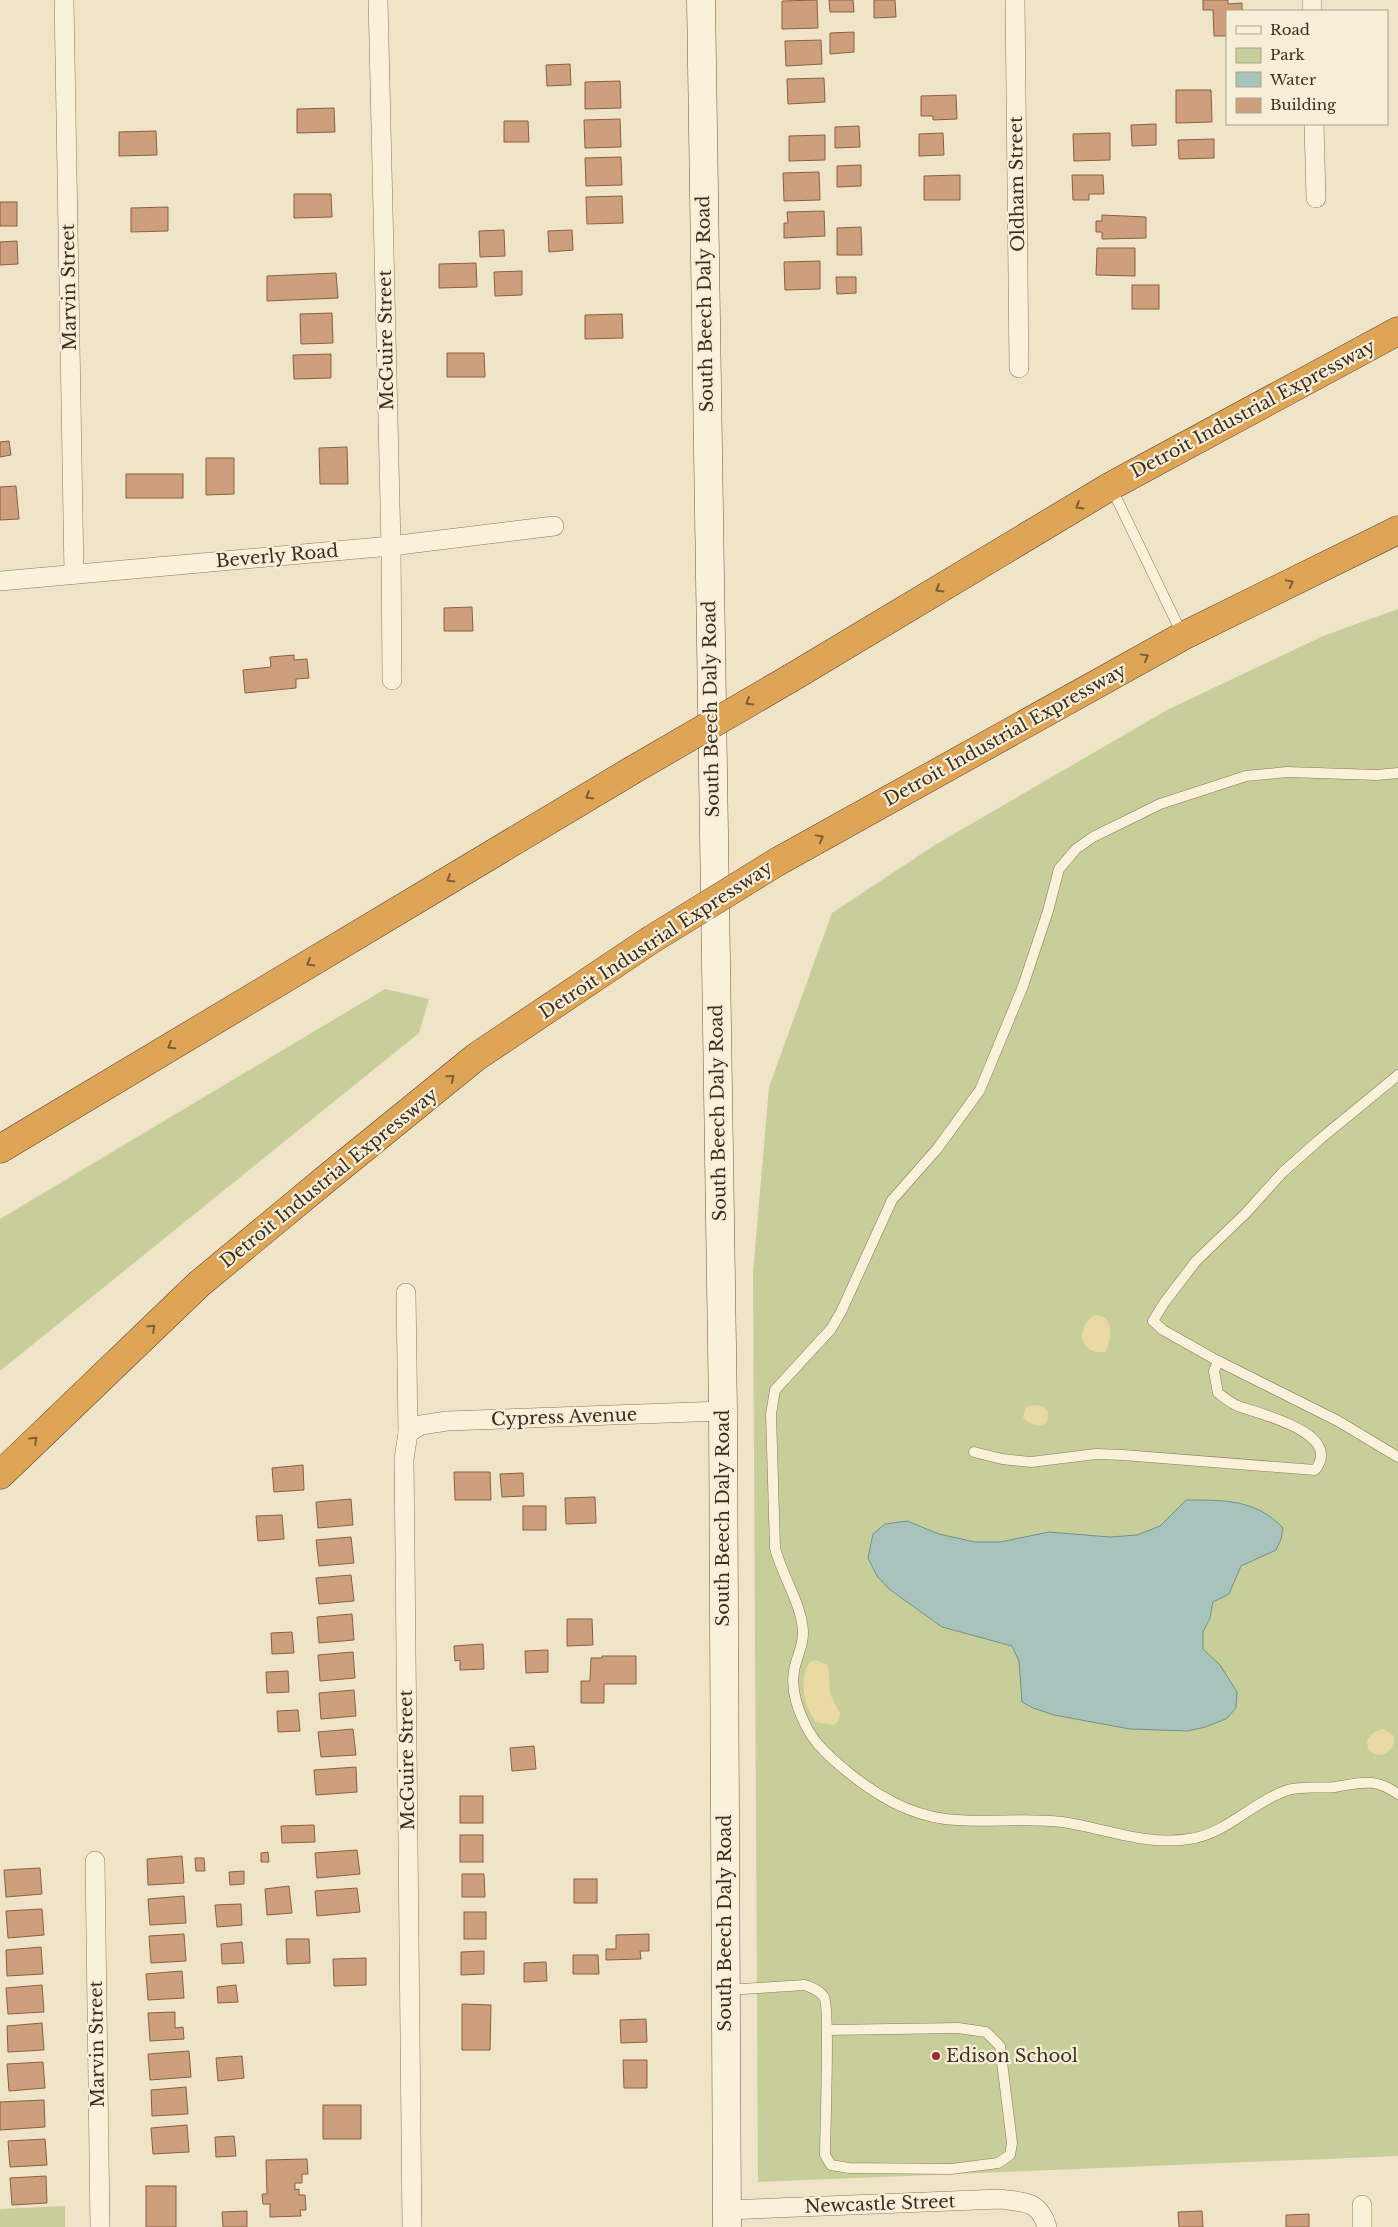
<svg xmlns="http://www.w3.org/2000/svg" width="1398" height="2227" font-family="'Libre Baskerville',serif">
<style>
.green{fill:#c7ce9a}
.sand{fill:#ebd9a4}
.water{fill:#a8c3bb;stroke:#6e928a}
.building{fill:#ce9f7c;stroke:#8b5f41}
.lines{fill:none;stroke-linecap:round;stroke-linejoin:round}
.lane-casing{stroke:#8c765c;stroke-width:11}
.street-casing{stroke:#8c765c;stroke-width:20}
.secondary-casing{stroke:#6e573f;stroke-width:29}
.highway-casing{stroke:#5a4430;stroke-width:29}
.lane{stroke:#faf1db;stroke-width:10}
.street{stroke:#faf1db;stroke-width:19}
.secondary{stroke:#faf1db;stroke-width:28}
.highway{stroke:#dfa557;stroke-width:28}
.highway-bridge-casing{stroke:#5a4430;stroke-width:29;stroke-linecap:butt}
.highway-bridge{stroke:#dfa557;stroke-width:28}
.oneway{stroke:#7d5e36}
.poi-dot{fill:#9c2b2a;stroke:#f7eed7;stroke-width:2}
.labels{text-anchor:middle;stroke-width:4.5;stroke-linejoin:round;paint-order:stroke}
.street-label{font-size:18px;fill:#3c2e20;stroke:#f7eed7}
.poi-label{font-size:18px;fill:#3c2e20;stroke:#f7eed7;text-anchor:start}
</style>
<rect width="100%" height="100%" fill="#efe4c7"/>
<!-- green -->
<g class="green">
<polygon points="1398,609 1398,2156 758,2182 753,1273 769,1087 832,913 935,845 1167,710 1323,636"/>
<polygon points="385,989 429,999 419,1033 0,1371 0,1219"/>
<polygon points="65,2206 65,2227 0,2227 0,2209"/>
</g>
<!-- sand -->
<g class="sand">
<path d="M1094,1315c20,0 19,23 11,37 -26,3 -30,-23 -11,-37z"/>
<path d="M1035,1405l9,2 4,5c2,18 -17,16 -25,5l3,-10z"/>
<path d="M816,1660l11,5 2,6 1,23 10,19 -1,7 -5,5 -18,-3c-12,-15 -18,-44 -6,-60z"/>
<path d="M1384,1729l10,7c2,15 -15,26 -26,13l-1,-9 7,-8z"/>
</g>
<!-- water -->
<path class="water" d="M1186,1500c37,0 70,-1 97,28l-2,11 -5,11 -35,16 -12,28 -16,8 -3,16 -7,14v17l17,16 17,27 -1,16 -10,11 -21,8 -17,4 -58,-2 -76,-14 -21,-7 -11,-6 -3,-41 -7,-15 -70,-19 -53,-38 -12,-13 -9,-18 5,-24 12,-10 22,-3 32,13 36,8h25l49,-10 61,5 27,-2 23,-9z"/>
<!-- building -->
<g class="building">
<polygon points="817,0 818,28 782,29 782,1"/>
<polygon points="829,0 853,0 854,12 830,12"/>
<polygon points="874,0 895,0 896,17 874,18"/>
<polygon points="1203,0 1228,0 1228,4 1242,3 1242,11 1227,11 1227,36 1214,36 1213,10 1203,10"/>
<polygon points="854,32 854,52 830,54 830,33"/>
<polygon points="821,40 822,64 786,66 785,41"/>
<polygon points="570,64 571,85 547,86 546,65"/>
<polygon points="824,78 825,102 788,104 787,79"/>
<polygon points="620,81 621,108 585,109 585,82"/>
<polygon points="1176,90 1211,90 1212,122 1176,123"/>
<polygon points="956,95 957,119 933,120 933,116 921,116 921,96"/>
<polygon points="334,108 335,132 297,133 297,109"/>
<polygon points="620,119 621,147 585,148 584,120"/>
<polygon points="504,121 528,121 529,142 504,142"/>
<polygon points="1156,124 1156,145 1132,146 1131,125"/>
<polygon points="859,126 860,147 835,148 835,127"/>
<polygon points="156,131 157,155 119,156 119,132"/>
<polygon points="943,133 944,155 919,156 919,134"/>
<polygon points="1110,133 1110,160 1074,161 1073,134"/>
<polygon points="825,135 825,160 789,161 789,136"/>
<polygon points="1214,139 1214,158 1179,159 1178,140"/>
<polygon points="621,157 622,185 586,186 585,158"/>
<polygon points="861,165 861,186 837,187 837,166"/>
<polygon points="819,172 820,200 784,201 783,173"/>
<polygon points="960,175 960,200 924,200 924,176"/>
<polygon points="1072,175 1103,175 1104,194 1089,194 1089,200 1073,200"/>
<polygon points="294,194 331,194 332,217 294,218"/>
<polygon points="622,196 623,223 587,224 586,197"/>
<rect x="0" y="202" width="17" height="24"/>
<polygon points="168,207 168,231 131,232 131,208"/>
<polygon points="824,211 825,236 784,238 784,223 788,223 787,212"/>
<polygon points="1102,215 1146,217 1146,238 1102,239 1102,232 1096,232 1096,221 1102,221"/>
<polygon points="861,227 862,255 837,255 837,228"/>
<polygon points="504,230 505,256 480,257 479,231"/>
<polygon points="572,230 573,250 549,252 548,231"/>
<polygon points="17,241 18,264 0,265 0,242"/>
<polygon points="1097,248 1135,248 1135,276 1096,275"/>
<polygon points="820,261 820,289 785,290 784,262"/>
<polygon points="476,263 477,287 439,288 439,264"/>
<polygon points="522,271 522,295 495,296 494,272"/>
<polygon points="336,273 338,298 267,301 267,276"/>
<polygon points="836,277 856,277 856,293 837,294"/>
<rect x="1132" y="285" width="27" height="24"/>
<polygon points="332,313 333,343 301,344 300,314"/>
<polygon points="622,314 623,338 585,339 585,315"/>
<polygon points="447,353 484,353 485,377 447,377"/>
<polygon points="331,354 331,378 294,379 293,355"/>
<polygon points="9,441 11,455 0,457 0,442"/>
<polygon points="347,447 348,484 320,484 319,448"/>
<polygon points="206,458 234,458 234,494 206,495"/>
<rect x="126" y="474" width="57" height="24"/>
<polygon points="16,486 19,519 0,520 0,487"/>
<polygon points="472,607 473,631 444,631 444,608"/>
<polygon points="294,655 294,660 307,659 309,678 296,679 296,688 245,693 243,670 271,667 270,657"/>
<polygon points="303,1465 304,1490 274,1492 272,1468"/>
<polygon points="454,1472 490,1472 491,1500 455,1500"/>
<polygon points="523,1473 524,1496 502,1497 500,1474"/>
<polygon points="595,1497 596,1523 566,1524 565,1498"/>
<polygon points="351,1499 353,1525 318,1528 316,1502"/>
<rect x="523" y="1506" width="23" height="24"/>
<polygon points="282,1515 284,1539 258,1541 256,1516"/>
<polygon points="351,1537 354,1563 319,1566 316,1540"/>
<polygon points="351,1575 354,1601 319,1604 316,1578"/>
<polygon points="352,1614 354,1640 319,1643 317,1617"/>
<polygon points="567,1619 592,1619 593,1645 567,1646"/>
<polygon points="292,1632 294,1653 272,1654 271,1633"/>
<polygon points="483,1644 484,1669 460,1670 460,1660 455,1661 454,1646"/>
<polygon points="548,1650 548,1672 526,1673 525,1651"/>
<polygon points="353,1652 355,1678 320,1681 318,1655"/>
<polygon points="602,1656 636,1656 636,1684 604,1684 604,1703 581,1703 581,1681 590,1681 591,1658 602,1658"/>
<polygon points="288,1671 289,1692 267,1693 266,1672"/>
<polygon points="354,1690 356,1716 321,1719 319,1693"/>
<polygon points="298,1710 300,1731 278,1732 277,1711"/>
<polygon points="353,1729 356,1755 321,1757 318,1732"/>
<polygon points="534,1746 536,1769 512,1771 510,1748"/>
<polygon points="356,1767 357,1792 316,1795 314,1770"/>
<rect x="460" y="1796" width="23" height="27"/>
<polygon points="314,1825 315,1842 282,1843 281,1826"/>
<rect x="460" y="1835" width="23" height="27"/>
<polygon points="357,1850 360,1874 317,1878 315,1853"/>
<polygon points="268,1852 269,1862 261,1862 261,1853"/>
<polygon points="182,1856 184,1883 148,1885 147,1859"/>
<polygon points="195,1858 204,1858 205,1871 196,1871"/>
<polygon points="40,1868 42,1894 6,1897 4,1870"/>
<polygon points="244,1871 244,1884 230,1885 229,1872"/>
<polygon points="462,1874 484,1874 485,1897 462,1897"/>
<rect x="574" y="1879" width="23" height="24"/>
<polygon points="289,1886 292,1913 267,1915 265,1889"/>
<polygon points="357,1888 360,1912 317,1916 315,1891"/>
<polygon points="184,1896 186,1923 150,1925 148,1899"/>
<polygon points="241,1904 242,1925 217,1927 215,1905"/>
<polygon points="42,1909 44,1935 8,1938 6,1911"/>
<rect x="464" y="1912" width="22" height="27"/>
<polygon points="184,1934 186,1961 151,1963 149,1936"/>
<polygon points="649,1934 649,1951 640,1951 641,1959 606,1960 606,1949 616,1949 616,1935"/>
<polygon points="286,1939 309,1939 310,1963 287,1964"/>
<polygon points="242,1942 244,1963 222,1964 221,1944"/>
<polygon points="41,1947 43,1974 7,1976 6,1950"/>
<polygon points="484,1951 484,1974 461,1975 461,1952"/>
<polygon points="573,1955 598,1955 599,1974 573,1974"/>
<polygon points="366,1958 366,1985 334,1986 333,1959"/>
<polygon points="546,1962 547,1981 524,1982 524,1963"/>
<polygon points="182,1971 184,1998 148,2000 146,1974"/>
<polygon points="42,1985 44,2012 8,2014 6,1988"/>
<polygon points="236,1985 238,2002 218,2003 217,1987"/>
<polygon points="462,2004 491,2005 490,2050 462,2050"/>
<polygon points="175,2012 175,2028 183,2027 184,2039 150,2041 148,2013"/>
<polygon points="646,2019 647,2042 621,2043 620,2020"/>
<polygon points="42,2023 44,2050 8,2052 7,2026"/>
<polygon points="189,2051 191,2077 150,2080 148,2054"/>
<polygon points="242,2056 244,2078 218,2081 216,2058"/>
<polygon points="623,2060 647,2060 647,2088 624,2088"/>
<polygon points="43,2062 45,2088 9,2091 7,2064"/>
<polygon points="186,2087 188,2114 152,2116 151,2090"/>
<polygon points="44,2100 45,2127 0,2130 0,2102"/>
<rect x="323" y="2105" width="38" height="34"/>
<polygon points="187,2125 189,2152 153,2154 151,2128"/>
<polygon points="234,2136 236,2156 216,2157 215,2137"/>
<polygon points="45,2139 47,2165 10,2167 8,2141"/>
<polygon points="307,2159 308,2174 302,2174 302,2183 295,2183 295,2190 299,2189 299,2195 305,2195 306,2210 300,2210 301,2216 270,2217 270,2204 263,2204 262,2194 267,2194 266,2160"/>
<polygon points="46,2176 47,2203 12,2205 10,2178"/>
<rect x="146" y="2186" width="30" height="41"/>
<polygon points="247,2211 247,2227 223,2227 222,2212"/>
<polygon points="1202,2211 1203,2227 1179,2227 1178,2212"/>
<polygon points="1309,2214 1309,2227 1286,2227 1286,2215"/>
</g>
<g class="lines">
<!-- lane casing -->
<g class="lane-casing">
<g id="lane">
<polyline points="1111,487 1183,636"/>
<path d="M1398,773l-21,2 -90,-3 -41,4 -86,28 -67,33 -17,12 -17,20 -11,42 -25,75 -43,104 -43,59 -45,51 -51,112 -10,17 -56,61 -4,24 4,134c7,28 26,54 28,83 1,14 -7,27 -9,40 -3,18 3,37 11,53 9,20 27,35 44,49 29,23 59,41 96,46 39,5 78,-2 117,3 42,6 84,24 127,17 37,-5 62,-36 96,-48 16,-6 34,-2 50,-4 26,-4 39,-10 63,7"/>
<polyline points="1218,1361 1163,1330 1153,1321 1164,1303 1196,1261 1245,1214 1283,1172 1319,1140 1398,1075"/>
<path d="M974,1452l28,7 29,3 65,-8 27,1 192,15c29,-37 -55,-56 -77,-64 -7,-3 -13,-8 -20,-13l-4,-22 4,-10 120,60 60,36"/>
<path d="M727,1990l78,-5c7,3 15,5 19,12 6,8 1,138 1,158l6,10 18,3 102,1 47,-6 12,-8 2,-12 -12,-97 -14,-14 -28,-4 -131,2"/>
</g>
</g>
<!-- street casing -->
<g class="street-casing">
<g id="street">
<polyline points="64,0 74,574"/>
<polyline points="378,0 391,546 392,680"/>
<polyline points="1015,0 1019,368"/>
<polyline points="1312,0 1312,11"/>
<polyline points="1314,124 1316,198"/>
<polyline points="0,581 391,546 554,526"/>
<polyline points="406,1293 408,1433 404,1459 412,2227"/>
<polyline points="408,1433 421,1425 447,1421 723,1411"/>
<polyline points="95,1861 100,2227"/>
<polyline points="1362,2205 1362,2227"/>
<path d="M727,2210l274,-11c24,4 38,1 46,28"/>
</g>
</g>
<!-- secondary casing -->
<g class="secondary-casing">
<polyline id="secondary" points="701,0 723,1411 727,2227"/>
</g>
<!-- highway casing -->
<g class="highway-casing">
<g id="highway">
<polyline points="791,678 1111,486 1398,331"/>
<polyline points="777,862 1183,636 1398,530"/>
<polyline points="0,1149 631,771"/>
<polyline points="0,1475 199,1284 332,1174 476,1057 649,941"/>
</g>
</g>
<!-- lane -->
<use href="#lane" class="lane"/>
<!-- street -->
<use href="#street" class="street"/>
<!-- secondary -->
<use href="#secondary" class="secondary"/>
<!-- highway -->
<use href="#highway" class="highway"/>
<!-- highway-bridge casing -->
<g class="highway-bridge-casing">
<g id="highway-bridge">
<polyline points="631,771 791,678"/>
<polyline points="649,941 777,862"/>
</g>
</g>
<!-- highway-bridge -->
<use href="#highway-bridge" class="highway-bridge"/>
</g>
<!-- one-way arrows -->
<defs><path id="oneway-chevron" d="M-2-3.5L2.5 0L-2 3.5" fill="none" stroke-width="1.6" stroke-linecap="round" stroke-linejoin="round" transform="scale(1.25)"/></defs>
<g class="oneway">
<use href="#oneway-chevron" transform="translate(1079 506) rotate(149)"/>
<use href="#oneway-chevron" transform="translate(1290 583) rotate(-26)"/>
<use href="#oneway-chevron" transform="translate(939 589) rotate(149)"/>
<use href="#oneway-chevron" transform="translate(1145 657) rotate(-29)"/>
<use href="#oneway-chevron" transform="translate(749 702) rotate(150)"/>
<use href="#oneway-chevron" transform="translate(589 796) rotate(149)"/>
<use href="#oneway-chevron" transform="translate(820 838) rotate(-29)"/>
<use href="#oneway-chevron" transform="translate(450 879) rotate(149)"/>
<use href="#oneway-chevron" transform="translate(310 963) rotate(149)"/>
<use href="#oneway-chevron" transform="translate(171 1046) rotate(149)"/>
<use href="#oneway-chevron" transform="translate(451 1078) rotate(-39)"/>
<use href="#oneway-chevron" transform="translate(152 1328) rotate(-43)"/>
<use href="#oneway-chevron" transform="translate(34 1440) rotate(-44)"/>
</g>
<!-- markers -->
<circle class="poi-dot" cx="936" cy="2056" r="5"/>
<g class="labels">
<!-- street labels -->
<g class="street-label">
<text transform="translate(1017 184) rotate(-91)" y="6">Oldham Street</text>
<text transform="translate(69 287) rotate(-91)" y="6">Marvin Street</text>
<text transform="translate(705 304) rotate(-91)" y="6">South Beech Daly Road</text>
<text transform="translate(386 340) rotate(-91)" y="6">McGuire Street</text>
<text transform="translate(1253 409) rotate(-28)" y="6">Detroit Industrial Expressway</text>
<text transform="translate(277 556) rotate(-5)" y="6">Beverly Road</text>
<text transform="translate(711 709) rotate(-91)" y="6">South Beech Daly Road</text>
<text transform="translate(1005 735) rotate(-29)" y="6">Detroit Industrial Expressway</text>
<text transform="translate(656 940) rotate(-33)" y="6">Detroit Industrial Expressway</text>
<text transform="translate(718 1113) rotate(-91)" y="6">South Beech Daly Road</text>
<text transform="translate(329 1178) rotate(-39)" y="6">Detroit Industrial Expressway</text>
<text transform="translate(564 1417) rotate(-2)" y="6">Cypress Avenue</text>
<text transform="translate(723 1518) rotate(-90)" y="6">South Beech Daly Road</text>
<text transform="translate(407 1760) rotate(-91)" y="6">McGuire Street</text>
<text transform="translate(725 1923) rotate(-90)" y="6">South Beech Daly Road</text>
<text transform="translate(97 2044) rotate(-91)" y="6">Marvin Street</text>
<text transform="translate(880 2204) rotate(-2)" y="6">Newcastle Street</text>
</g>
<!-- poi labels -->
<g class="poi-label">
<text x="946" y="2062">Edison School</text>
</g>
</g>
<!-- legend -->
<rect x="1226" y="10" width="162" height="115" fill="#f7eed7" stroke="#aca18e"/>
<rect x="1236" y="26" width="25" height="8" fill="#faf1db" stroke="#aca18e"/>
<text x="1270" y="35" font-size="15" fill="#3c2e20">Road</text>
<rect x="1236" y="48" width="25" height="15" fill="#c7ce9a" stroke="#aca18e"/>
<text x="1270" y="60" font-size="15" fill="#3c2e20">Park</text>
<rect x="1236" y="72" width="25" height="15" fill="#a8c3bb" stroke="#aca18e"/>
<text x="1270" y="85" font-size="15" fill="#3c2e20">Water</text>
<rect x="1236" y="98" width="25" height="15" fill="#ce9f7c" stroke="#aca18e"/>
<text x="1270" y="110" font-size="15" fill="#3c2e20">Building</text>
</svg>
